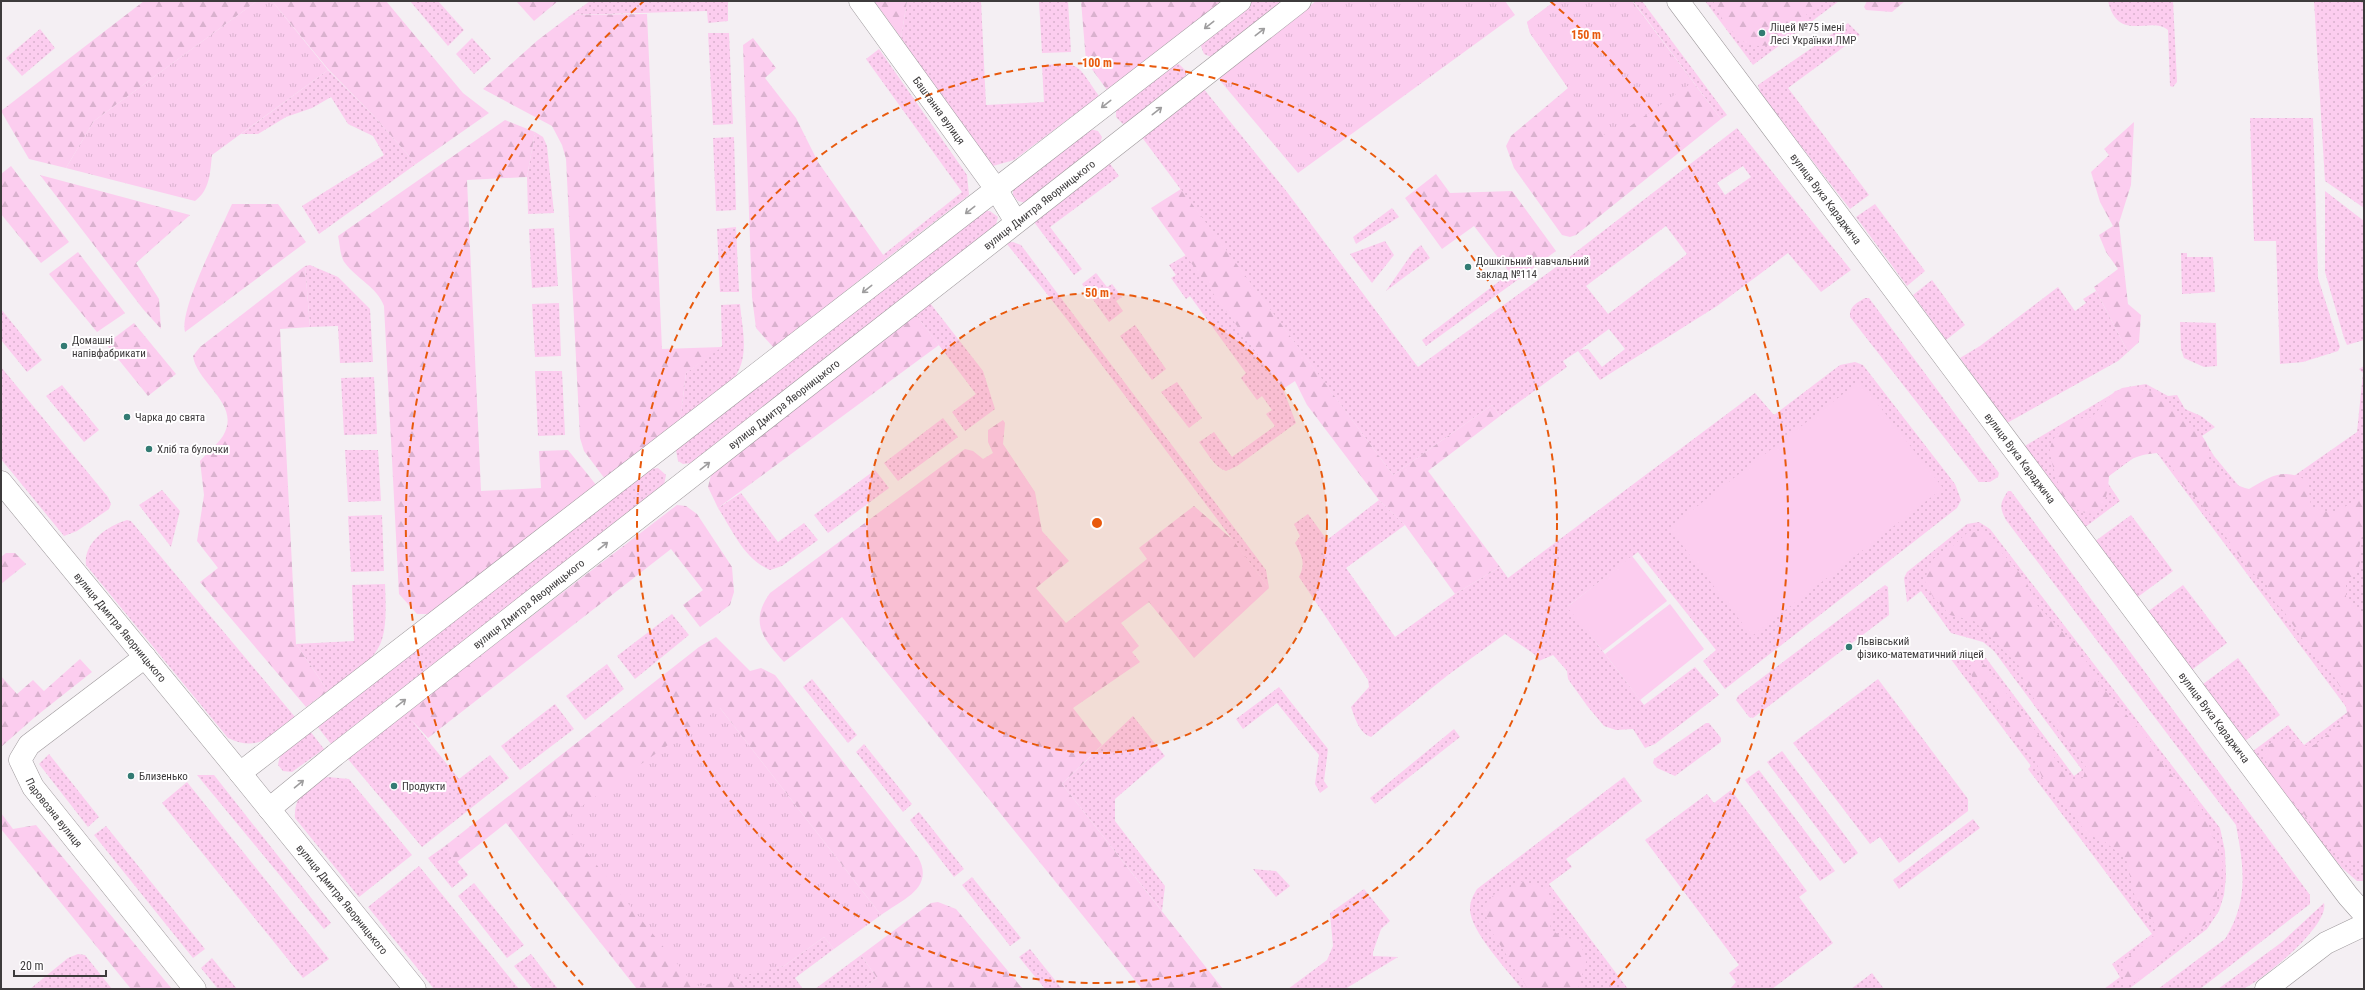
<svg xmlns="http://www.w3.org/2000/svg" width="2365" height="990" font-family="'Roboto Condensed',sans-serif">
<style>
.grass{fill:url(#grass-dots);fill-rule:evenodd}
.forest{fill:url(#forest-firs)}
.park{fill:url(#park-tufts)}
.pitch{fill:#fccdef}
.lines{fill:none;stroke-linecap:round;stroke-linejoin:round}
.minor-casing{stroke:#9e999c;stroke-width:23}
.minor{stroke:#fff;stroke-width:22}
.oneway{stroke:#9e9d9e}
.ring{fill:none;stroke:#e8590c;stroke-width:2;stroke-dasharray:7 5}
.poi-dot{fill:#337b73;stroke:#fffeff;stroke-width:1.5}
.labels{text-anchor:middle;stroke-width:4;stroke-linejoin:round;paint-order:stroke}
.poi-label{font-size:11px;fill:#3d3b3c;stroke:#fffeff;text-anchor:start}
.street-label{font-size:11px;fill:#3d3b3c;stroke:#fffeff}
.centre{fill:#e8590c;stroke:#fffeff;stroke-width:2}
.ring-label{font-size:12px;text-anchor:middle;font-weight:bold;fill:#e8590c;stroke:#fffeff;stroke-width:4;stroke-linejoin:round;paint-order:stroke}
</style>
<defs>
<pattern id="grass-dots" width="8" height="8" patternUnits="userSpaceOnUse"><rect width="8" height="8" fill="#fccdef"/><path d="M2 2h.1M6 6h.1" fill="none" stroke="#d9b1ce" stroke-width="1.8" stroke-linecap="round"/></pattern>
<pattern id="forest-firs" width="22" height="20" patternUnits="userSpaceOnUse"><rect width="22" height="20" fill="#fccdef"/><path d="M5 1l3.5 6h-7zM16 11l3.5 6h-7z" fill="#d9b1ce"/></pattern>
<pattern id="park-tufts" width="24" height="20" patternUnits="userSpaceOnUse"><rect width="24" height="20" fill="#fccdef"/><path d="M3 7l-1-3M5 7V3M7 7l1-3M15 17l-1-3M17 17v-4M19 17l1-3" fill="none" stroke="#d9b1ce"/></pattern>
</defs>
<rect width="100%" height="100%" fill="#f4eff3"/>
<!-- grass -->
<g class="grass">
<polygon points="410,1 438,1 464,30 448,46"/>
<polygon points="590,1 728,1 728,21 708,23 707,11 571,15"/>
<path d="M907,1h74l5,104 58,-3 -2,-37c41,-2 34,-1 57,31l-85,64 -21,6 -8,-3 -84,-125z"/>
<polygon points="1039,1 1068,1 1071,52 1042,53"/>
<polygon points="1252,1 1288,1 1211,57 1204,54 1200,44 1205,37"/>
<polygon points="1633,1 1642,1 1727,115 1721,119"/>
<polygon points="1705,1 1839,1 1753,65"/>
<path d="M2108,1h65l4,81 -4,5 -3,-1 -2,-56c-17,-15 -50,14 -60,-29z"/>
<polygon points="2314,1 2364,1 2364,208 2325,181"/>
<polygon points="1848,23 1860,35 1788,88 1869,195 1850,209 1761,95 1758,85"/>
<polygon points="40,29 55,48 22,76 6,58"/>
<polygon points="708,33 729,33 733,124 713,125"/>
<polygon points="472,38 491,59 474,74 456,54"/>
<polygon points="879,49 967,175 969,195 886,259 883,255 962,192 866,59"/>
<polygon points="1179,64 1186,71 1186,79 1131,123 1123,124 1116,117 1116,111 1172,65"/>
<polygon points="328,70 372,114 416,164 319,234 302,206 384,155 373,136 348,124 331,97 312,108 286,117 258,134 241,134"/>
<path d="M1203,88l84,104 131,175 145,-105 174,-134 114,142 -30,22 -33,-39 -71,53 -117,74 -22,-29 -15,10 4,6 -67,49 -8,-11 -99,70 -252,-339zM1743,166l8,11 -26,18 -8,-12zM1666,226l21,28 -79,60 -22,-28zM1609,329l16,20 -23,18 -14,-18 -8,1z"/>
<polygon points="2250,118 2313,118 2318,278 2340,347 2338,351 2303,362 2280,364 2276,241 2254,241"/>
<polygon points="1089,129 1098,131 1102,137 1100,144 1026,203 1018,201 1013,195 1013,188"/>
<polygon points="535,132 543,137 547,146 554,213 528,214 527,177"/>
<polygon points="734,137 736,210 716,211 713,138"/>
<polygon points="1108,161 1119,176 1050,227 1082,269 1074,275 1031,218"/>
<polygon points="2325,191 2364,221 2364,340 2347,345 2344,338 2325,272"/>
<polygon points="1875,204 1925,271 1907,286 1856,217"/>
<polygon points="1392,208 1399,217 1356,244 1353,237"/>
<polygon points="984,211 990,211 998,217 995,228 692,463 683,464 678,461 676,450"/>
<polygon points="736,227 739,292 720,292 717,229"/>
<polygon points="554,228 558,286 532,288 529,229"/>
<polygon points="1385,241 1394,255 1372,283 1350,254"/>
<path d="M1013,242l8,3 245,325 3,18c-88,-115 -171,-233 -263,-345z"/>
<polygon points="1421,245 1430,258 1386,291 1413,252"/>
<polygon points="2181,253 2187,253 2187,257 2213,257 2215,292 2182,294"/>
<path d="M1186,255l97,134 13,34 -59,43 -11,5c-12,-4 -19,-19 -27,-29l15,-10 18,25 43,-31 -9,-12 6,-4 -10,-14 -5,4 -16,-22 5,-5 -56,-77 -4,3 -15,-21 5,-3 -7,-10z"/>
<polygon points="310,265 338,277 370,309 373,362 340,363 338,326 310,327 305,266"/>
<polygon points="1096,273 1107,287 1112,284 1122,297 1116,301 1123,311 1109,322 1082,284"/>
<polygon points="1510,273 1516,281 1426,346 1422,340"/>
<polygon points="1932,280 1965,325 1946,340 1913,295"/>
<polygon points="2058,287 2075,311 2086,303 2083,299 2096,291 2128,352 2118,361 2007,423 1960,358 1980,346"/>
<path d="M1865,298h4l130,175 -1,4 -8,5h-11l-129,-165c-1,-11 7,-14 15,-19z"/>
<polygon points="559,303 561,356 535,357 532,304"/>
<polygon points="930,303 983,371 995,409 965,431 952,412 976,394 916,315"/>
<path d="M740,304c2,25 10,51 -5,73l-55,45 6,-49 36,-27 -1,-41z"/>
<polygon points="1,309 42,360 27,372 1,340"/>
<polygon points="2180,322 2216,323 2217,366 2204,367 2184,358 2181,349"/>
<polygon points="1135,325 1166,369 1152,380 1120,336"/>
<path d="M1855,362l8,3 92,119 6,16 -4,8 -232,181 -22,-28 13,-11 -78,-98 -70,54 76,99 51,-38 24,28 -64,49 -10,4 -12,-19 -17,1 -12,-4 -16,-19 -20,-28 -1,-8 -14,-16 -14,6 -5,-7 -29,-20 -57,41 -77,62c-12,-4 -16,-19 -20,-30l18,-20 -1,-7 -69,-103c7,-14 3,-21 -4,-34l5,-7 -6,-12 14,-10 19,26 52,-40 26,25 -59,43 49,69 60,-43 45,-27 8,11 247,-185 19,22 66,-50z"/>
<polygon points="2364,366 2364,881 2357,881 2342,868 2249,754 2288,725 2304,745 2349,711 2151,445 2105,479 2120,501 2084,528 2025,446 2122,388 2146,384 2168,396 2177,395 2185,409 2201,416 2215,427 2202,436 2214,456 2243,491 2265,496 2357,432 2363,373 2359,369"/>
<polygon points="1,367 108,497 111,504 109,509 77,531 64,536 1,459"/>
<polygon points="535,371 562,371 565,435 538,436"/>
<polygon points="374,377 377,434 344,435 341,378"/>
<polygon points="1177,382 1202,418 1189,428 1161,392"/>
<polygon points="62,385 99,430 84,442 46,396"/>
<polygon points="943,418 958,437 898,481 884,463"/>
<polygon points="345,450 378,450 381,501 348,502"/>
<polygon points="658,468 666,475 664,485 331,744 317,726 651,469"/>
<polygon points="875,470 889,488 828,533 814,515"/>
<polygon points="162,490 180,511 171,547 139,505"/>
<path d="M2008,491h3l299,404v9l-110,85h-42l67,-50c24,-39 19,-71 11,-114l-230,-305c-7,-13 -6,-17 2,-29z"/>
<path d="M741,493l37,49 26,-19 14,17 -36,26 -12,4c-26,-11 -37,-39 -52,-62z"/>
<polygon points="382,515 384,571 351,572 348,516"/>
<polygon points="2131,515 2173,571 2135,599 2094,542"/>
<path d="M127,520l4,1 164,196c-23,18 -36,36 -67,21l-142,-173c-3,-22 21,-39 41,-45z"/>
<polygon points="1979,522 1990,529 2220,828 2225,851 2226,877 2224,895 2219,911 2207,929 2129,989 2104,989 2120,977 2112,964 2152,934 2028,769 2031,766 1950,658 1959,651 1986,658 2074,776 2082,770 1994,651 1983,642 1951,633 1921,591 1907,602 1904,578 1907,572 1967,524"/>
<path d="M385,584c3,68 -3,69 -57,107l-32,-47 58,-3 -2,-56z"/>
<polygon points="1885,585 1888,587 1889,615 1753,718 1749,717 1736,700 1738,696"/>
<polygon points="2183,585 2227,643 2189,672 2146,613"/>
<polygon points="672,614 689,635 635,679 617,656"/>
<polygon points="2238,658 2280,715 2241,744 2199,687"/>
<polygon points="607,664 624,689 585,720 566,696"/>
<polygon points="812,679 857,735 848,743 803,687"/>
<polygon points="1878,679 1968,799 1968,811 1899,863 1880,837 1870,844 1793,743"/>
<polygon points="1279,687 1328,749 1324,781 1328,787 1320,793 1315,784 1319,755 1277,703 1243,729 1236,719"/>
<polygon points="555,704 574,729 520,770 501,746"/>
<polygon points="405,712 459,779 490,755 509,778 422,847 347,758"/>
<polygon points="1133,716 1165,756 1115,799 1115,821 1165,886 1162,911 1062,784"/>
<polygon points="1706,723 1709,723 1721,738 1721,742 1675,776 1657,768 1653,763 1654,759"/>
<polygon points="1454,729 1460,737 1375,804 1370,798"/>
<polygon points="310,731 324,749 292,772 283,771 278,765 280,755"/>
<polygon points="864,744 912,804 903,812 856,752"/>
<polygon points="1782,751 1858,853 1844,864 1767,762"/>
<polygon points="49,754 99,817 88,827 39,764"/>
<polygon points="1759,770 1835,871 1820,881 1745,780"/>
<polygon points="197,775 214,775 331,923 324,929"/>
<path d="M328,777l21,2 63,76 -53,42 -64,-79c-2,-21 14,-36 33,-41z"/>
<path d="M1624,777l18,24 -76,58 6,8 -23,17 79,105h-106c-14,-18 -52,-58 -52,-80 0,-8 3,-13 7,-20z"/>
<polygon points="187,782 329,959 303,978 162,803"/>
<polygon points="1731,790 1807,891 1799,897 1833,943 1772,989 1730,989 1736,982 1729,973 1739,965 1645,840 1707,794 1714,803"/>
<polygon points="919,812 964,869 954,877 910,820"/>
<polygon points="1973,819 1980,828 1899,889 1893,880"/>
<polygon points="106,826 205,949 193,958 94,835"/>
<polygon points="445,846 468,875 452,888 428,858"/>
<polygon points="419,866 519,989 434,989 368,907"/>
<polygon points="1253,869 1276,871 1290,886 1276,897"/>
<polygon points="972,877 1021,938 1010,946 962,885"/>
<polygon points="474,883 524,945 507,958 458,896"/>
<polygon points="1364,889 1390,921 1381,929 1373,952 1373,956 1398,957 1345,989 1288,989 1327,960 1333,946 1330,913"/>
<path d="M2324,903c6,22 -60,76 -79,85 -6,2 -20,1 -27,1l64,-47z"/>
<polygon points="824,937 834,949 795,978 803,989 747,989 734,976 784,966"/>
<polygon points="1030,949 1062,989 1045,989 1019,957"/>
<polygon points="78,954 85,955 112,989 30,989 68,958"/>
<polygon points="531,954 558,989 533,989 514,966"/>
<polygon points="861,955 877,978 863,989 815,989"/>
<polygon points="212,958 237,989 218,989 201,968"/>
<polygon points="1872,973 1884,989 1851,989"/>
</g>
<!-- forest -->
<g class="forest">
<polygon points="144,1 257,1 94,121 66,168 29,159 1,111"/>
<polygon points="272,1 386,1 463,93 489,113 416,164 372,114 328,69"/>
<polygon points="516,1 558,1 534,21"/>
<polygon points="874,1 907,1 901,38"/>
<polygon points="1081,1 1222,1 1107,90 1086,61"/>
<polygon points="1555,1 1632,1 1721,119 1576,235 1570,237 1562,235 1514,168 1506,146 1511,136 1568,88 1530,33 1527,22"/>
<polygon points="1713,1 1823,1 1807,14 1793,32 1774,45 1758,46 1746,44 1726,26"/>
<polygon points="1867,1 1905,1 1892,12 1866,10 1864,7"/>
<polygon points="647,14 662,349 722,347 686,373 680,422 605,479 584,451 580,438 566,159 562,145 552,126 483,89 538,40 571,15"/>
<polygon points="753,38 776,68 765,78 796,118 818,162 886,259 774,348 756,328 752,297 743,45"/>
<path d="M505,120l30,12 -8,45 -60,3 14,311 60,-3 -2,-37 29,-1 29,36 -168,128h-12l-18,-20 -15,-288c-7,-19 -27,-27 -39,-43 -5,-6 -5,-19 -7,-27z"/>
<polygon points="2134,122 2131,185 2119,223 2128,304 2141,315 2139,342 2128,352 2094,287 2118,269 2106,252 2099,235 2113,226 2100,202 2091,172 2109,155 2104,149"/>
<polygon points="11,166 69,242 41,263 1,214 1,174"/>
<polygon points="1436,174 1450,193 1512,191 1556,251 1516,281 1474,226 1442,249 1405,198"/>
<polygon points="40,175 190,215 136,263 159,299 161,329 143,309"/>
<polygon points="1181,189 1393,475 1492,405 1500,416 1428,471 1500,567 1455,594 1405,525 1379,500 1307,405 1295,381 1283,389 1151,208"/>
<path d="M232,204h46l28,38 -121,90c-6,-23 36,-103 47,-128z"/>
<polygon points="78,252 125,313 97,332 49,274"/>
<path d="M305,266l5,61 -30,2 16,315 32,47 -22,16 -106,-125 18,-14 -21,-27 7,-46 -4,-34c7,-8 17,-16 23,-25 19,-32 -26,-52 -30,-80l7,-9z"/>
<polygon points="916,315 939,345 718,508 708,487 711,475"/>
<polygon points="134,323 176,374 148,396 106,344"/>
<path d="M2132,387l28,6c11,23 34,28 46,49 2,5 2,13 3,19 17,12 18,23 40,28 22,-13 34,-22 59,-8l3,26 22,6 15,-8 10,-9 6,-3v35l-5,20 2,11 -4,14 -11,11v13l18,20v242l-9,3 -11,-2 -16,-15 -29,-37 -22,-18 -13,-34 5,-12c20,-9 22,-1 42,3 14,-8 23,-20 37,-29l-5,-26 -14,-24 -19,-18 -25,-37 -14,-15 -5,-15 -16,-12 -41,-58 -27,-30 -14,-21 -11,-9c-23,2 -31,8 -48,23 -1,17 -5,48 -31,34 -3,-2 -8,-4 -11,-7 -5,-5 -19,-48 -17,-55 3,-11 11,-20 19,-28l23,-3 23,-26z"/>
<path d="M1003,420l2,3 -2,21 32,48 7,39 27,30 -33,27 30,35 81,-64 -8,-11 55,-42 39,34 36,48 -75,70 -45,-56 -28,21 18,23 -7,6 8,10 -67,46 29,37 -40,39 161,205h-81l-300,-372 -58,45c-21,-23 -35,-40 -14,-69l195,-144 8,2 10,8 10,-6 -5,-11v-12z"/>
<polygon points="677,505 686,506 697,514 732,567 734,592 730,605 700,627 683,605 703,590 671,549 428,738 405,713"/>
<path d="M1983,531l42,48 11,25 43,45 22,37 54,61 9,19 39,45 20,52 -7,37 -11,25 -21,11 -17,20 -36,29 -6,-1 -3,-11 2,-13 24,-18 9,-11 -5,-12 -16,-17 -10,-43 -21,-17 -18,-8 -19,-26 -24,-26 -8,-20 -26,-30 -13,-24 -22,-24 -6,-15 4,-8 11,3c10,15 21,27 32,41 19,24 36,49 54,75l13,-2 3,-11 -60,-79 -7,-22 -45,-45 -24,-6 -17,-18 -8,-15 3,-15 5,-8 14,-8 20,-18z"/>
<polygon points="6,553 15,553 26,564 1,584 1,557"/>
<path d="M716,637l34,34 11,-3 14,7 143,182c17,31 -15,42 -37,58l-161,-207 -24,279 38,-11 13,13h-110l-131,-166 -49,39 -12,-16 254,-199z"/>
<polygon points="80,659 92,672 35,717 1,747 1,676 17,694 33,680 44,691"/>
<polygon points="1,813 13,829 36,825 172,989 131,989 1,829"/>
<polygon points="1523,881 1547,889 1553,905 1550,929 1562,937 1578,940 1587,959 1578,989 1528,989 1490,929 1483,906 1495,894"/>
<polygon points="938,902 956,909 1023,989 863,989 877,978 861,955 931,903"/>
</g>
<!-- park -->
<g class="park">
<path d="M257,1h15l56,69 -116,85c-2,18 -2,35 -17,46l-129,-33 28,-47z"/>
<polygon points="1316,1 1505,1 1515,15 1298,173 1217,77"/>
<polygon points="1555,1 1632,1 1693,82 1609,141 1568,88 1530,33 1527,22"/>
<polygon points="720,708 881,915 834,949 824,937 784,966 696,987 561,821"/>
</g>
<!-- pitch -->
<g class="pitch">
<polygon points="1860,381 1943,488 1752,636 1669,528"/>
<polygon points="1632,556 1667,601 1603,651 1567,607"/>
<polygon points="1670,604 1704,649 1640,700 1605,654"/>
</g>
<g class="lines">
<!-- minor casing -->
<g class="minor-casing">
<g id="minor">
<path id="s1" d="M860,1l136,188 20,33"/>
<path id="s2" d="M1678,1l670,895 16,18"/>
<path id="s3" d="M1,482l239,291 175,216"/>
<path id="s4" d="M145,657l-116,88 -9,15 13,27 162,202"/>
<polyline points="240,773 1240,1"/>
<path id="s5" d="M269,809l66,-54 965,-754"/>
<polyline points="2266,989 2326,943 2364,925"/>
</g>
</g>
<!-- minor -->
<use href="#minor" class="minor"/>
</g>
<!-- one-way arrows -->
<defs><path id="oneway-shaft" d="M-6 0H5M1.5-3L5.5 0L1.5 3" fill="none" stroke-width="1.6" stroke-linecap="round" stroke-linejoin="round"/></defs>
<g class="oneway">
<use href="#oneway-shaft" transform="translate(1209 25) rotate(142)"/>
<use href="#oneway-shaft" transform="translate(1260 32) rotate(-38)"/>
<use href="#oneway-shaft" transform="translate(1106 104) rotate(142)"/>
<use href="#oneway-shaft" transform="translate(1157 111) rotate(-38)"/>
<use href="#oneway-shaft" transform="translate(970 210) rotate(142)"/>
<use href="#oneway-shaft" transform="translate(867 289) rotate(142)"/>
<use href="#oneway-shaft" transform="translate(705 466) rotate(-38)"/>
<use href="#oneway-shaft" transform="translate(603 546) rotate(-38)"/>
<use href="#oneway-shaft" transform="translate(401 703) rotate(-38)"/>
<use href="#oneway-shaft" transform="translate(299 784) rotate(-40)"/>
</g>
<!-- distance rings -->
<circle cx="1097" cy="523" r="230" fill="#e8590c" fill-opacity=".12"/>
<g class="ring">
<circle cx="1097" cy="523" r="230"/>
<circle cx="1097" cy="523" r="460"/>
<path d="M583 985A691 691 0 0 1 644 1M1550 1A691 691 0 0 1 1611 985"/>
</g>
<!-- markers -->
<g class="poi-dot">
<circle cx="1762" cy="33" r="4"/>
<circle cx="1468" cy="267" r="4"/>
<circle cx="64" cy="346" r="4"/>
<circle cx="127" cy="417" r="4"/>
<circle cx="149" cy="449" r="4"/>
<circle cx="1849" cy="647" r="4"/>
<circle cx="131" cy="776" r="4"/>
<circle cx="394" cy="786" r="4"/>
</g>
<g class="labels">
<!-- poi labels -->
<g class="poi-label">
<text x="1770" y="31">Ліцей №75 імені<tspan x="1770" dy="13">Лесі Українки ЛМР</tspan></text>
<text x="1476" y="265">Дошкільний навчальний<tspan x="1476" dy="13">заклад №114</tspan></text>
<text x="72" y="344">Домашні<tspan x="72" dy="13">напівфабрикати</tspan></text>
<text x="135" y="421">Чарка до свята</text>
<text x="157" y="453">Хліб та булочки</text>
<text x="1857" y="645">Львівський<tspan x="1857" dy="13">фізико-математичний ліцей</tspan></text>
<text x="139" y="780">Близенько</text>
<text x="402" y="790">Продукти</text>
</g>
<!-- street labels -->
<g class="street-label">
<text dy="4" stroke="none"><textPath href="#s1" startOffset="135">Баштанна вулиця</textPath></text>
<text dy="4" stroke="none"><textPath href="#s2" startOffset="247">вулиця Вука Караджича</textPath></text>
<text dy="4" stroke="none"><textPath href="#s5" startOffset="979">вулиця Дмитра Яворницького</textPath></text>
<text dy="4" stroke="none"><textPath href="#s5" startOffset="655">вулиця Дмитра Яворницького</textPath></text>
<text dy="4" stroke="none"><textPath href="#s2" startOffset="571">вулиця Вука Караджича</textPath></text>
<text dy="4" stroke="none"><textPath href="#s5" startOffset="331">вулиця Дмитра Яворницького</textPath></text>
<text dy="4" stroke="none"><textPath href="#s3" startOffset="188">вулиця Дмитра Яворницького</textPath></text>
<text dy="4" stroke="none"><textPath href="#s2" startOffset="895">вулиця Вука Караджича</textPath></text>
<text dy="4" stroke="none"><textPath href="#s4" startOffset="226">Паровозна вулиця</textPath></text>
<text dy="4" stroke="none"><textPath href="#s3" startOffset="539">вулиця Дмитра Яворницького</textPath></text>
</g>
</g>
<circle cx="1097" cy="523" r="6" class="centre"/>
<g class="ring-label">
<text x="1586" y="39">150 m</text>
<text x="1097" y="67">100 m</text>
<text x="1097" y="297">50 m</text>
</g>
<!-- border -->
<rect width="2365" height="990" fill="none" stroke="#3d3b3c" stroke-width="4"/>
<!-- scale -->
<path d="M14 970v6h92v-6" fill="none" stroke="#3d3b3c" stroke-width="2"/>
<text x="20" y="970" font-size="12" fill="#3d3b3c" stroke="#fffeff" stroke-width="3" paint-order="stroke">20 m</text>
</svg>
